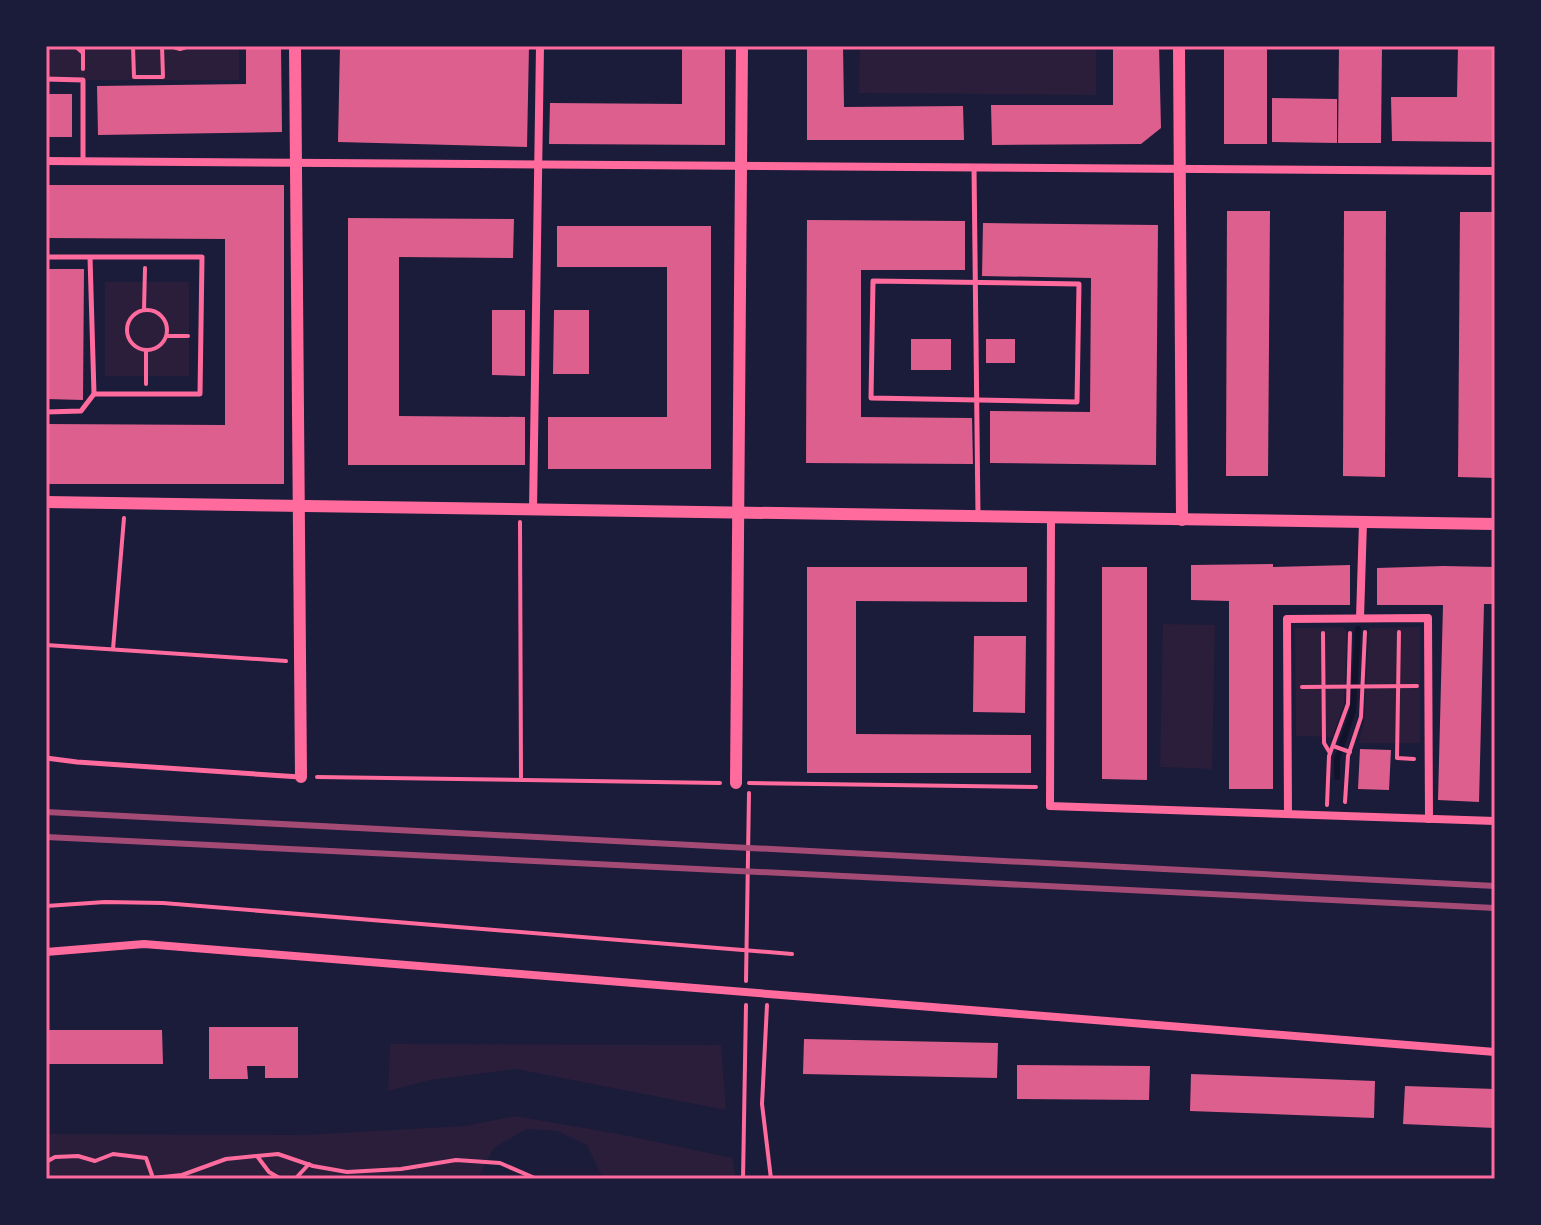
<svg xmlns="http://www.w3.org/2000/svg" width="1541" height="1225" font-family="'Fira Sans',sans-serif">
<style>
.green{fill:#2a1e3b}
.lines{fill:none;stroke-linecap:round;stroke-linejoin:round}
.stream{stroke:#12122b;stroke-width:6}
.building{fill:#dd5f8e}
.path{stroke:#ff6b9d;stroke-width:4}
.service{stroke:#ff6b9d;stroke-width:5}
.minor{stroke:#ff6b9d;stroke-width:8}
.tertiary{stroke:#ff6b9d;stroke-width:12}
.rail{stroke:#a44b75;stroke-width:6}
.neatline{fill:none;stroke:#ff6b9d;stroke-width:3}
</style>
<rect width="100%" height="100%" fill="#1b1b3a"/>
<!-- green -->
<g class="green">
<rect x="46" y="46" width="193" height="34"/>
<polygon points="860,46 1096,46 1096,95 859,93"/>
<rect x="105" y="282" width="84" height="94"/>
<polygon points="1163,624 1215,625 1212,769 1160,767"/>
<polygon points="1343,627 1347,632 1344,704 1332,737 1296,736 1295,628"/>
<polygon points="1420,627 1420,743 1359,743 1364,722 1369,628"/>
<polygon points="390,1044 721,1045 726,1110 516,1069 430,1080 388,1091"/>
<polygon points="515,1116 624,1135 732,1158 736,1179 603,1179 587,1145 557,1131 526,1129 494,1148 477,1179 46,1179 46,1134 303,1135 465,1126"/>
</g>
<g class="lines">
<!-- stream -->
<polyline class="stream" points="1337,777 1337,759 1353,710 1358,629"/>
</g>
<!-- building -->
<g class="building">
<polygon points="246,46 281,46 282,132 98,135 97,86 246,84"/>
<polygon points="340,46 529,46 527,147 338,142"/>
<polygon points="682,46 725,46 725,145 549,144 550,103 682,104"/>
<polygon points="807,46 843,46 844,107 963,106 964,140 807,140"/>
<polygon points="1113,46 1159,46 1161,128 1141,144 992,145 991,105 1113,105"/>
<rect x="1224" y="46" width="43" height="98"/>
<polygon points="1339,46 1382,46 1381,143 1338,143"/>
<polygon points="1458,46 1495,46 1495,142 1392,141 1391,97 1457,97"/>
<rect x="46" y="94" width="26" height="43"/>
<polygon points="1272,98 1337,99 1337,143 1272,142"/>
<polygon points="46,185 284,185 284,484 46,484 46,424 225,425 225,239 46,238"/>
<polygon points="1227,211 1270,211 1268,476 1226,476"/>
<polygon points="1344,211 1386,211 1385,477 1343,476"/>
<polygon points="1460,212 1495,212 1495,478 1458,477"/>
<polygon points="348,218 514,219 513,258 399,257 399,416 525,417 525,465 348,465"/>
<polygon points="807,220 965,221 965,270 861,270 861,417 972,418 973,464 806,463"/>
<polygon points="983,223 1158,225 1156,465 990,463 990,411 1090,412 1091,278 982,276"/>
<polygon points="557,226 711,226 711,469 548,469 548,417 667,417 667,267 557,267"/>
<polygon points="46,269 84,269 83,400 46,399"/>
<polygon points="492,310 525,310 525,376 492,375"/>
<polygon points="554,310 589,310 589,374 553,374"/>
<rect x="911" y="339" width="40" height="31"/>
<rect x="986" y="339" width="29" height="24"/>
<polygon points="1273,564 1273,567 1350,565 1350,605 1273,605 1273,789 1229,789 1229,601 1191,600 1191,565"/>
<polygon points="1443,566 1495,567 1495,604 1484,604 1479,802 1438,800 1443,605 1377,605 1377,568"/>
<polygon points="807,567 1027,567 1027,602 856,601 856,734 1031,735 1031,773 807,773"/>
<polygon points="1102,567 1147,567 1147,780 1102,779"/>
<polygon points="974,636 1026,636 1025,713 973,712"/>
<polygon points="1360,749 1391,750 1389,790 1358,789"/>
<polygon points="209,1027 298,1027 298,1078 265,1078 265,1066 247,1066 248,1079 209,1079"/>
<polygon points="46,1030 162,1030 163,1064 46,1064"/>
<polygon points="804,1039 998,1043 997,1078 803,1074"/>
<polygon points="1017,1065 1150,1066 1149,1100 1017,1099"/>
<polygon points="1191,1074 1375,1081 1374,1118 1190,1111"/>
<polygon points="1405,1086 1495,1089 1495,1128 1403,1124"/>
</g>
<g class="lines">
<!-- path -->
<g class="path">
<polyline points="75,46 83,53"/>
<polyline points="133,46 134,77 163,77 162,46"/>
<polyline points="170,46 180,49 190,46"/>
<polyline points="83,69 83,46"/>
<circle cx="147" cy="330" r="20"/>
<polyline points="144,310 145,268"/>
<polyline points="167,336 188,336"/>
<polyline points="146,351 146,384"/>
<polyline points="520,522 521,780"/>
<polyline points="1399,632 1397,758 1414,759"/>
<polyline points="1323,633 1324,743 1330,753"/>
<polyline points="46,645 286,661"/>
<polyline points="113,649 124,518"/>
<polyline points="1302,687 1417,686"/>
<polyline points="1333,746 1350,752"/>
<polyline points="317,777 720,783"/>
<polyline points="749,783 1036,787"/>
<polyline points="1345,802 1348,756 1361,717 1365,632"/>
<polyline points="1327,805 1329,756 1348,704 1350,633"/>
<polyline points="1494,809 1495,703"/>
<polyline points="46,906 105,902 163,903 792,954"/>
<polyline points="746,981 749,793"/>
<polyline points="767,1005 762,1104 771,1179"/>
<polyline points="257,1156 269,1172 281,1179"/>
<polyline points="46,1162 55,1157 78,1156 95,1161 113,1154 146,1158 153,1178"/>
<polyline points="153,1178 182,1175 226,1159 278,1154 313,1166 347,1172 401,1169 456,1160 500,1163 537,1179"/>
<polyline points="290,1179 296,1178 309,1164"/>
<polyline points="743,1179 746,1005"/>
</g>
<!-- service -->
<g class="service">
<polyline points="46,79 83,80 83,161"/>
<polyline points="974,167 978,515"/>
<polyline points="46,257 202,257 200,394 94,394 90,257"/>
<polygon points="873,281 1079,284 1077,402 871,398"/>
<polyline points="46,412 81,411 94,394"/>
<polyline points="46,758 77,762 300,777"/>
</g>
<!-- minor -->
<g class="minor">
<polyline points="46,161 1495,171"/>
<polyline points="533,510 540,46"/>
<polyline points="1051,517 1050,806 1495,821"/>
<polyline points="1360,618 1363,522"/>
<polyline points="1288,814 1287,619 1428,618 1429,819"/>
<polyline points="46,952 144,944 1495,1052"/>
</g>
<!-- tertiary -->
<g class="tertiary">
<polyline points="295,46 301,777"/>
<polyline points="1179,46 1182,520"/>
<polyline points="46,502 1495,524"/>
<polyline points="736,783 742,46"/>
</g>
<!-- rail -->
<g class="rail">
<polyline points="46,812 1495,886"/>
<polyline points="46,837 1495,908"/>
</g>
</g>
<!-- border -->
<rect width="1541" height="1225" fill="none" stroke="#1b1b3a" stroke-width="96"/>
<rect x="48" y="48" width="1445" height="1129" class="neatline"/>
</svg>
